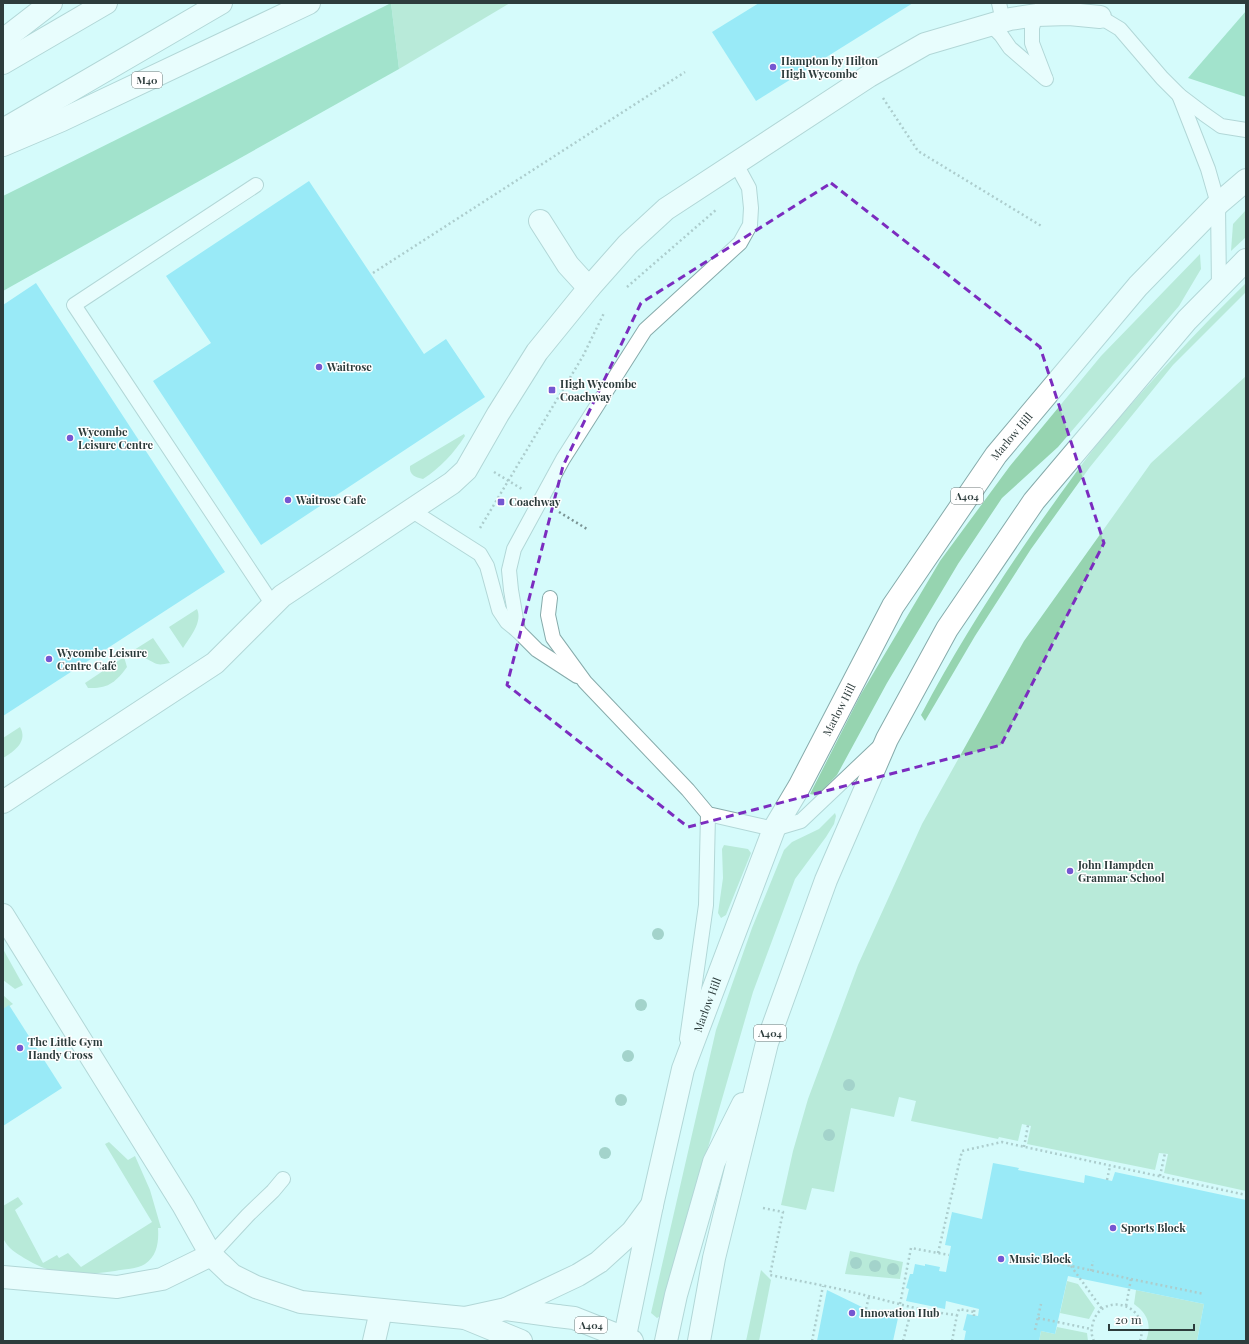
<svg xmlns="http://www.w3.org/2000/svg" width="1249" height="1344" font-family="'Playfair Display',serif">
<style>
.green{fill:#96d4b0}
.forest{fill:#64c692}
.building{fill:#50d5f2}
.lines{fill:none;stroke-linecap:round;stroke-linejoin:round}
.service-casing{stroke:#87abab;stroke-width:16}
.minor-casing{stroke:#87abab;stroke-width:24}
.primary-casing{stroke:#87abab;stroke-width:24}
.motorway-casing{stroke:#87abab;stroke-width:24}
.path{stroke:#7a9494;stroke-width:2.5;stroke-dasharray:2 3;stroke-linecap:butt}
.service{stroke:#fff;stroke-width:14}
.minor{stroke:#fff;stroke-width:22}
.primary{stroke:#fff;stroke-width:22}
.motorway{stroke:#fff;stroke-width:22}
.tree{fill:#66a290}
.marked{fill:none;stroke:#7b2cbf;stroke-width:3;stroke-dasharray:8 5;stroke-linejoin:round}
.poi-dot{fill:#7557d1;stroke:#fff;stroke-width:1.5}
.labels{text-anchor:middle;stroke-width:3;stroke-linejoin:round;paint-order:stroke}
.shield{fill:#fff;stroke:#6c7676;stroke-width:1}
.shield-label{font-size:10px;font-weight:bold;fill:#2d3c3c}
.poi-label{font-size:11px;font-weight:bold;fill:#2d3c3c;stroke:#fff;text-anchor:start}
.street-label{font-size:11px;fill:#2d3c3c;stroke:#fff}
</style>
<rect width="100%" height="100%" fill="#d5fbfb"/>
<!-- green -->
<g class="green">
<polygon points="391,3 510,3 399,69"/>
<polygon points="1246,210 1246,237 1231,251 1233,224"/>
<polygon points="1200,254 1201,269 1179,306 1058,447 1002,498 958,564 887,683 837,775 817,796 810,794 861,694 940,561 1010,466 1101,356"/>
<path d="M1246,283v9l-73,73 -83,102 -59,82 -56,87 -50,85 -4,-6c39,-74 84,-144 133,-212 18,-25 36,-51 56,-74 43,-51 89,-100 136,-146z"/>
<polygon points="1246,376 1246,1191 1164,1173 1168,1154 1159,1153 1155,1170 1027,1144 1031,1126 1022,1124 1018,1141 999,1137 998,1139 911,1121 916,1101 899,1097 894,1117 851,1108 834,1192 812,1188 806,1210 781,1205 793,1151 808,1099 858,965 922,824 1024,641 1151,463"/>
<path d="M464,434l1,2c-11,17 -25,32 -42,43 -8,-2 -14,-4 -13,-13z"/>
<path d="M197,609c6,13 -7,28 -14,39l-14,-21z"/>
<path d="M153,638l17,25c-14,3 -13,1 -25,-5 -5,-3 -7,-3 -11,-8z"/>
<path d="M124,657l3,10c-11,15 -19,22 -39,21l-3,-5z"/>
<path d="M20,727c8,14 -5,24 -17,31v-20z"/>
<polygon points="835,813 836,816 834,824 826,837 795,879 753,992 683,1234 665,1313 657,1318 651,1313 716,1030 752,928 784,850 792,842 819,829"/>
<polygon points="724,845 748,849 751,853 726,915 721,918 718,913 723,878 722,849"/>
<polygon points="3,949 23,985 15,989 3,980"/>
<polygon points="3,995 13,1004 3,1010"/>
<path d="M109,1142l19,18 7,-4 15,34 11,38h-3c1,14 -1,28 -13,36 -8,5 -21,5 -30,7 -36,5 -60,6 -91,-13 -8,-5 -16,-10 -20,-18 -3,-7 -1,-26 -1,-34l15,-9 5,7 -8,6 28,53 14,-8 2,3 9,-5 13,14 71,-45 -47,-78z"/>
<polygon points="850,1251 903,1262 900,1279 845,1274"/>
<polygon points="761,1270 771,1280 759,1341 746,1341"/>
<polygon points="1067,1281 1078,1284 1095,1308 1089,1319 1060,1313"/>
<path d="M1136,1290l68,14 -7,37h-51c6,-16 2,-27 -12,-37z"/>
<polygon points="1057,1327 1087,1333 1088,1341 1039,1341 1041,1331 1055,1334"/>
</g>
<!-- forest -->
<g class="forest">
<polygon points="391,3 399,69 3,291 3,196"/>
<polygon points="1246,11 1246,97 1188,78"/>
</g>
<!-- building -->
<g class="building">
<polygon points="759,3 913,3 756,101 712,32"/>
<polygon points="309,181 424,354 446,339 485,397 261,545 153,381 211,343 166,276"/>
<polygon points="36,283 225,572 3,716 3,305"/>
<polygon points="9,1005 62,1088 3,1126 3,1009"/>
<polygon points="993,1163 1019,1168 1018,1170 1084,1183 1085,1175 1112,1181 1115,1172 1246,1200 1246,1341 1197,1341 1204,1304 1068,1276 1055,1334 1041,1331 1039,1341 964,1341 966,1331 963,1330 967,1314 978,1316 979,1309 946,1301 945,1309 906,1301 909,1289 906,1288 910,1274 913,1274 915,1264 925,1266 925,1264 940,1267 939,1271 946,1272 951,1246 945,1245 952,1212 982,1219"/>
<polygon points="827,1290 866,1309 898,1318 893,1341 817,1341"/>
</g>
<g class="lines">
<!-- service casing -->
<g class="service-casing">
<g id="service">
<polyline points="999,3 1003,21"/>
<polyline points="1036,15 1032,28 1032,43 1045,77"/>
<polyline points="1100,17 1120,29 1162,78 1179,95 1204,114 1221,126 1246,130"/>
<polyline points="990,24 1001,35 1010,48 1046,79"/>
<polyline points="1179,95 1208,169 1218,204 1219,289"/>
<polyline points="256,185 74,305 273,605"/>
<polyline points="411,510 480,554 487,566 499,610 507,622 518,631 537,650 577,676"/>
<polyline points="550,598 548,615 553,638 585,682 688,790 708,814 774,829 801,821 880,746"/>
<polyline points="518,631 511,590 509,570 514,549 563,459 645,330 740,243 750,225 751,208 749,188 736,164"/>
<polyline points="687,1039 706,905 708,814"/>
<polyline points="211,1255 248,1215 273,1191 283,1179"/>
</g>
</g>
<!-- minor casing -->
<g class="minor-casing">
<g id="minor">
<polyline points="540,221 568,265 589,288"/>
<polyline points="3,802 215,663 282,596 452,483 466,470 498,414 537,352 589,288 628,244 666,209 869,76 925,44 1010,19 1036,15 1069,14 1100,17"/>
<polyline points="3,915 183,1205 211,1255 232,1275 256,1287 301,1302 465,1318 521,1341"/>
<polyline points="3,1277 117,1287 162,1279 211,1255"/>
<polyline points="506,1309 557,1316"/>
<polyline points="465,1318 506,1309 578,1275 599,1262 632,1232 652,1205"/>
<polyline points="374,1341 381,1311"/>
</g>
</g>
<!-- primary casing -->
<g class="primary-casing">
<g id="primary">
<polyline points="557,1316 574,1318 632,1341"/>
<path id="s1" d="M624,1341l28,-136 31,-136 91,-240 25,-42 94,-181 103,-151 142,-169 80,-82 28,-24"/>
<polyline points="666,1341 676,1295 714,1162 743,1104"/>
<polyline points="699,1341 714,1258 767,1043 826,880 887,739 947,629 1034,501 1187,320 1246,260"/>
</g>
</g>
<!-- motorway casing -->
<g class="motorway-casing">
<g id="motorway">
<polyline points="3,40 51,3"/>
<polyline points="3,63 106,3"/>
<polyline points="3,130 221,3"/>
<polyline points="3,145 62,120 309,3"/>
</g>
</g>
<!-- path -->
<g class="path">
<polyline points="883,98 918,151 1043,227"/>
<polyline points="373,273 685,72"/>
<polyline points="627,287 717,209"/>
<polyline points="494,472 522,489"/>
<polyline points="559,512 587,529"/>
<polyline points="480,528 583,356 604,313"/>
<polyline points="1024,1147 1028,1125"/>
<polyline points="1160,1176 1165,1153"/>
<polyline points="1107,1180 1110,1166"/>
<path d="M763,1208l20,4 -13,63c29,6 58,11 86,18 34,8 67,19 101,22l2,-6 15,3v4"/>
<polyline points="938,1253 962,1151 1002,1142 1246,1195"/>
<polyline points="1053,1262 1131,1279 1126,1306"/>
<polyline points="1071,1266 1102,1309"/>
<polyline points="1091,1271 1093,1261"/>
<polyline points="1131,1279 1204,1294"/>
<polyline points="900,1304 911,1248 949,1255"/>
<polyline points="866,1309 869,1296"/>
<polyline points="974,1312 975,1308"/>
<polyline points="1038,1318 1091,1329"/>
<polyline points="1035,1330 1041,1304"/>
<polyline points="812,1341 823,1286"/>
<polyline points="903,1341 912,1308"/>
<polyline points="952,1341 957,1315"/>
<path d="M1094,1341c-3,-6 -3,-12 -1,-18 8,-32 59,-20 47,18"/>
</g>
<!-- service -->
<use href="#service" class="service"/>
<!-- minor -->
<use href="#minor" class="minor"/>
<!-- primary -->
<use href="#primary" class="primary"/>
<!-- motorway -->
<use href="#motorway" class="motorway"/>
</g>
<!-- trees -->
<g class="tree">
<circle cx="658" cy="934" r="6"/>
<circle cx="641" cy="1005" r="6"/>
<circle cx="628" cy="1056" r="6"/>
<circle cx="849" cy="1085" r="6"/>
<circle cx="621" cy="1100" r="6"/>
<circle cx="829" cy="1135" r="6"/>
<circle cx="605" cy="1153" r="6"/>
<circle cx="856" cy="1263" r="6"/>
<circle cx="875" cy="1266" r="6"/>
<circle cx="893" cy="1269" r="6"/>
</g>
<!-- marked area -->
<path d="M0 0H1249V1344H0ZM831,183l209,164 64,196 -103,202 -313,82 -181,-142 56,-219 78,-163z" fill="#d5fbfb" fill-opacity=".55" fill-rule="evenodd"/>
<path class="marked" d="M831,183l209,164 64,196 -103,202 -313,82 -181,-142 56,-219 78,-163z"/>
<!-- markers -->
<g class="poi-dot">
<circle cx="773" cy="67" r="4"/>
<circle cx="319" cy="367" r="4"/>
<rect x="548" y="386" width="8" height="8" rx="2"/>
<circle cx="70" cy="438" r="4"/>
<circle cx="288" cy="500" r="4"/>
<rect x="497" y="498" width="8" height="8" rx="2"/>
<circle cx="49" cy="659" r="4"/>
<circle cx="1070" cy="871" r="4"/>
<circle cx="20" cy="1048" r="4"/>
<circle cx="1113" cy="1228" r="4"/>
<circle cx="1001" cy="1259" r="4"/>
<circle cx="852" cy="1313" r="4"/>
</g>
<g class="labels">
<!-- shield labels -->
<g class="shield">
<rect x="132" y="72" width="30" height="16" rx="3"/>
<rect x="951" y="488" width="32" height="16" rx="3"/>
<rect x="754" y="1025" width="32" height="16" rx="3"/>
<rect x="575" y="1317" width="32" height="16" rx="3"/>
</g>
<g class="shield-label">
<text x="147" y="84">M40</text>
<text x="967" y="500">A404</text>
<text x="770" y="1037">A404</text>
<text x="591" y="1329">A404</text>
</g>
<!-- poi labels -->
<g class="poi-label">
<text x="781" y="65">Hampton by Hilton<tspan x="781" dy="13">High Wycombe</tspan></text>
<text x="327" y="371">Waitrose</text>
<text x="560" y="388">High Wycombe<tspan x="560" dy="13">Coachway</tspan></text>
<text x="78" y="436">Wycombe<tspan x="78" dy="13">Leisure Centre</tspan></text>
<text x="296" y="504">Waitrose Cafe</text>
<text x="509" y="506">Coachway</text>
<text x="57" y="657">Wycombe Leisure<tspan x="57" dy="13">Centre Café</tspan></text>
<text x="1078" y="869">John Hampden<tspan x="1078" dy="13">Grammar School</tspan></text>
<text x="28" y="1046">The Little Gym<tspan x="28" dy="13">Handy Cross</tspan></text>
<text x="1121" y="1232">Sports Block</text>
<text x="1009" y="1263">Music Block</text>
<text x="860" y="1317">Innovation Hub</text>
</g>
<!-- street labels -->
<g class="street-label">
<text dy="4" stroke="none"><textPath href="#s1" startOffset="995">Marlow Hill</textPath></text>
<text dy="4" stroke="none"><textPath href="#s1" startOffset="671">Marlow Hill</textPath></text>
<text dy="4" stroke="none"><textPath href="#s1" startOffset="347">Marlow Hill</textPath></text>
</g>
</g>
<!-- border -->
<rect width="1249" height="1344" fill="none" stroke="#2d3c3c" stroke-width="8"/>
<!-- scale -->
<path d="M1109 1324v6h85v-6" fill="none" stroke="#2d3c3c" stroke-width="2"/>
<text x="1115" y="1324" font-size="12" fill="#2d3c3c" stroke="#ffffff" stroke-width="3" paint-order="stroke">20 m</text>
</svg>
